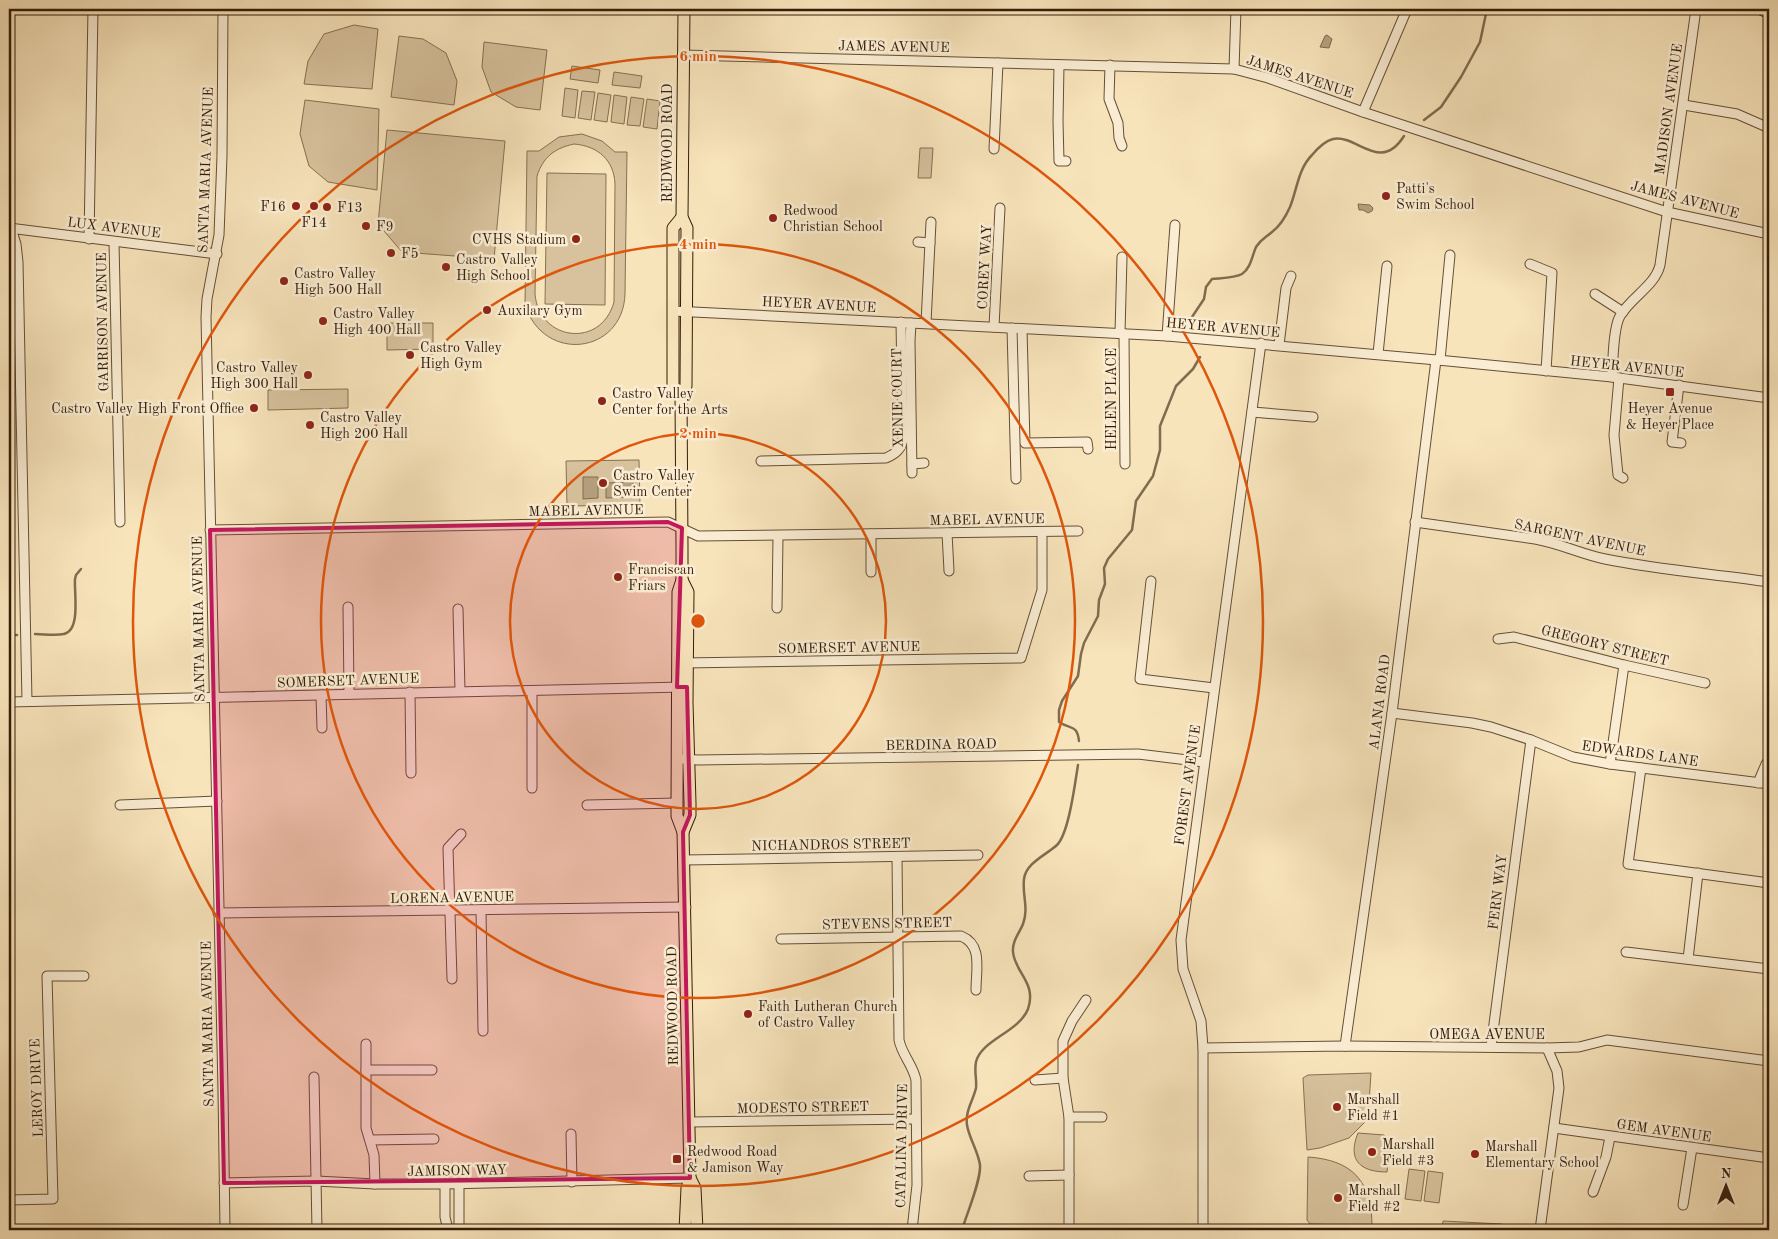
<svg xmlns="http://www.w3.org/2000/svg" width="1778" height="1239" font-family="'Old Standard TT',serif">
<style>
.green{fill:#d7c29d;stroke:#867053;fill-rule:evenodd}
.water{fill:#b5a07e;stroke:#816c4f}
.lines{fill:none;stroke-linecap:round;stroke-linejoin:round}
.stream{stroke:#816c4f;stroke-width:2.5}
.minor-casing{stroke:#654f36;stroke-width:11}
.major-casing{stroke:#341d09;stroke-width:13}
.minor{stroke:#faedd3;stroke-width:9}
.major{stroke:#f8e4bb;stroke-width:11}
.marked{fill:#c2185b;fill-opacity:0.2;stroke:#c2185b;stroke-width:4;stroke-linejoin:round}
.ring{fill:none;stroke:#df560c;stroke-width:2.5}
.poi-dot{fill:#8f2418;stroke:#faedd3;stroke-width:2}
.labels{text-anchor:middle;stroke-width:5;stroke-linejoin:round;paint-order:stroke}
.street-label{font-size:14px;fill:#341d09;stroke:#faedd3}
.poi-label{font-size:14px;fill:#341d09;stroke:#faedd3;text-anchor:start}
.centre{fill:#df560c;stroke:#faedd3;stroke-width:2.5}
.ring-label{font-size:15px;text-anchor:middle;font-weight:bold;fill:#df560c;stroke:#faedd3;stroke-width:5;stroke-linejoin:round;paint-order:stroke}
</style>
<rect width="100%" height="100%" fill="#f8e4bb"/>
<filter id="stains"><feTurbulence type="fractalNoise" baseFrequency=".004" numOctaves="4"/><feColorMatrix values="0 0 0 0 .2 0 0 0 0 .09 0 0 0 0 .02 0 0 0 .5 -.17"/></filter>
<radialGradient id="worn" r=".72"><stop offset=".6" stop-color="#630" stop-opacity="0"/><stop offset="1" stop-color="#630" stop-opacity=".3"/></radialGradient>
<!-- green -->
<g class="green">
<polygon points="354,25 378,29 372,89 304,84 308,61 324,34"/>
<polygon points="399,36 423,39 446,53 457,81 454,105 391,97"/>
<polygon points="484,42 547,50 540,110 516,107 491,92 482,67"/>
<polygon points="572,66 600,70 598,83 570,79"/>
<polygon points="614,72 642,76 640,88 612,85"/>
<polygon points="565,88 578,90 575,118 562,116"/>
<polygon points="582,91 595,92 591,120 578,118"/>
<polygon points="598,93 611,95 607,122 594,120"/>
<polygon points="614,95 627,97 624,124 611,122"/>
<polygon points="631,97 644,99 640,126 627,125"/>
<polygon points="647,99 660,101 657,129 643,127"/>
<polygon points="305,100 379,109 377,190 328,182 309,166 300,134"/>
<polygon points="387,130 505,141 494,259 402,252 378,224"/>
<path d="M582,134l20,7 13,11h12l-2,142c-2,60 -81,70 -100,11l2,-154h12l20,-14zM574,144c24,2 40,16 41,40l-1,118c-13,47 -75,39 -79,-8l2,-118c6,-19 18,-28 37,-32z"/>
<polygon points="920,148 933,148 931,178 918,178"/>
<polygon points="547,173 606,174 605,305 545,304"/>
<polygon points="387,323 433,323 433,349 387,350"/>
<polygon points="348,389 348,408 268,410 268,390"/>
<polygon points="639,460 640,505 567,506 566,461"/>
<polygon points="1371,1073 1368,1119 1349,1138 1320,1148 1307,1150 1303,1078 1308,1075"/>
<path d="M1358,1133l26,2 6,9 -3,28c-27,0 -40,-12 -29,-39z"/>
<path d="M1308,1157c45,3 64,25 64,69l-62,-2 -3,-4z"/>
<polygon points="1409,1169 1425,1171 1421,1201 1405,1199"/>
<polygon points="1428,1171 1443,1173 1439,1203 1424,1201"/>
<polygon points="1443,1221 1502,1224 1505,1228 1505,1230 1442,1230"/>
</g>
<!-- water -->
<g class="water">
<polygon points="1327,35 1332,39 1329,48 1320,47 1325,36"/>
<polygon points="1358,204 1370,205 1373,208 1372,211 1368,213 1363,210 1359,210"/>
<polygon points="583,477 598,477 598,498 583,499"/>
<polygon points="633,482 633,497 606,498 606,483"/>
</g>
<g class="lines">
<!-- stream -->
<g class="stream">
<polyline points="1424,120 1441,107 1461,77 1480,42 1487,9"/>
<path d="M1192,317l12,-18 2,-12 6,-8c9,-1 23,-1 30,-5 9,-6 10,-18 14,-27 5,-8 9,-9 16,-15 8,-6 14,-16 18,-25 7,-17 8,-38 22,-52 5,-6 13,-14 21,-16 24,-5 47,35 71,-3"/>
<path d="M35,634c9,0 20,2 29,0 17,-4 10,-41 11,-55l1,-4 5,-6"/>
<polyline points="9,635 17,635"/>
<path d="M1079,741c-2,-17 -8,-11 -20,-19v-12l3,-9 16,-25 3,-22 3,-11 14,-27 1,-16 6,-16 -1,-16 4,-9 24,-29 4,-29 17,-25 7,-26v-24l16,-40 17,-17 7,-12"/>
<path d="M962,1230c5,-17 19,-49 18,-65 -2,-14 -11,-27 -13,-40 -2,-14 6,-24 9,-37 1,-8 -2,-17 0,-26 5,-22 43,-30 52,-53 9,-26 -13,-36 -15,-57 -1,-11 6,-18 10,-28 6,-16 -1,-29 1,-45 2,-16 22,-24 33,-34 12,-12 18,-62 21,-80"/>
</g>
<!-- minor casing -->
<g class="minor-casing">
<g id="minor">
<polyline points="223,9 222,156 219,235 207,299 206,317 223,1090 225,1230"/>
<polyline points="1759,9 1769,14"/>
<polyline points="683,55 1234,69 1268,78 1363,112 1667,212 1769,234"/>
<polyline points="1059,65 1058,121 1059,161 1066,161"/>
<polyline points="1110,65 1109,99 1118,123 1119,138 1122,146"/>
<polyline points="1234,69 1236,9"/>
<polyline points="1684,105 1737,114 1769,128"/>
<polyline points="1363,112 1407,9"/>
<polyline points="994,149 998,63"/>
<polyline points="9,222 16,244 18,262 27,701"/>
<polyline points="9,228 217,254"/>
<polyline points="89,239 93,9"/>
<polyline points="114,242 120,522"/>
<polyline points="918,242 930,243"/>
<polyline points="1530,264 1552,273 1546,371"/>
<polyline points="1595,294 1623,312"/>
<polyline points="673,311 1167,336 1448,361 1612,377 1769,398"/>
<polyline points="911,323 910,341 912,473"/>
<polyline points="926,323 931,222"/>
<polyline points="994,327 1000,208"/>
<polyline points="1012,328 1016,479"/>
<polyline points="1022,329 1025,443 1087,442 1088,449"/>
<polyline points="1120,333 1122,257"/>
<polyline points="1124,334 1125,464"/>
<polyline points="1167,336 1175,225"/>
<polyline points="1279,345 1286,288 1291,276"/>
<polyline points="1378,354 1387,266"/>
<polyline points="1440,360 1450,255"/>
<path d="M1612,377c1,-15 1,-49 8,-61 11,-19 35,-30 40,-51l36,-256"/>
<polyline points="1619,378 1614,435 1618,475 1623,478"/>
<polyline points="1679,385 1672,442 1681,443"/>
<polyline points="1252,412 1313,417"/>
<path d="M761,461l125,-3c9,-4 16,-9 17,-20l-2,-116"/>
<polyline points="912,464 924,463"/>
<path d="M1415,522l120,17c24,4 46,15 70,20 54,11 110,15 164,23"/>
<polyline points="210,530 668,522 698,536 1078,531"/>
<polyline points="947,533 949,571"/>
<polyline points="871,534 871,572"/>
<polyline points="1151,581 1140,679 1214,688"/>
<polyline points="348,607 349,694"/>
<polyline points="777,608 778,536"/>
<polyline points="458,609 460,691"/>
<polyline points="1498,639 1514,637 1624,665 1705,683"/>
<polyline points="683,663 1021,658 1042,590 1042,532"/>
<polyline points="532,691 532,788"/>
<polyline points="410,692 411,773"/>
<polyline points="321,695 322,728"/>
<polyline points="9,702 683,687"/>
<polyline points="1392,713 1472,723 1491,727 1531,740 1573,757 1610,764 1769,784"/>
<polyline points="683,759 698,760 1138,754 1204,762"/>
<polyline points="1610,764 1624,665"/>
<polyline points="1641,768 1628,864 1769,883"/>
<polyline points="1758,783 1766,764 1769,760"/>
<polyline points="120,805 217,801"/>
<polyline points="587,805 677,803"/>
<path d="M897,857l2,183c3,15 14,25 17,40l1,105 -5,45"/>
<polyline points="684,860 978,855"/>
<polyline points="481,910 483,1031"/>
<polyline points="218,913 686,907"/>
<path d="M781,939l180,-3c22,9 15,33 15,54"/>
<polyline points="1626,952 1769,969"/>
<polyline points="1688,959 1698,873"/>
<polyline points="452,979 448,848 461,834"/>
<polyline points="366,1044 366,1128 374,1155 375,1184"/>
<polyline points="1345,1046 1392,713 1436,360"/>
<polyline points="1491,1047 1531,740"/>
<polyline points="1203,1048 1345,1046 1547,1048 1579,1047 1607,1040 1769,1061"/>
<polyline points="366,1070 432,1070"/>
<polyline points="314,1077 317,1230"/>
<polyline points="1035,1080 1063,1078"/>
<polyline points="1069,1117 1102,1117"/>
<polyline points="690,1122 916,1119"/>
<polyline points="1554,1128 1769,1158"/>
<polyline points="571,1134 572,1182"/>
<polyline points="370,1140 434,1139"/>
<polyline points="1029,1176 1069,1175"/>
<polyline points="224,1183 316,1181 375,1184 445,1184 690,1178"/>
<polyline points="445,1184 445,1217 448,1230"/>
<polyline points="459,1184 459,1230"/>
<polyline points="1593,1192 1606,1157 1610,1137"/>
<polyline points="9,1200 53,1199 47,976 84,976"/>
<polyline points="1683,1205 1692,1148"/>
<polyline points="1069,1230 1069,1117 1063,1078 1063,1041 1072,1021 1086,1000"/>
<polyline points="1203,1230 1203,1048 1201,1021 1183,969 1181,940 1261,343"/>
<polyline points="1540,1230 1559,1088 1557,1071 1547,1048"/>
</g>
</g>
<!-- major casing -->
<g class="major-casing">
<g id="major">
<polyline points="684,9 682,217 687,228 686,386 681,394 682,547 682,580 678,592 677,803 677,816 683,832 690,1178 687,1188 685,1230"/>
<polyline points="681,394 673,386 673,228 682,217"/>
<polyline points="682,580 688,592 687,703 690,803 690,815 683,832"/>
<polyline points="690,1178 695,1188 697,1230"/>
</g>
</g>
<!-- minor -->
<use href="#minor" class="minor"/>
<!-- major -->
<use href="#major" class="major"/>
</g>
<!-- marked area -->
<path class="marked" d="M668,522l14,6 -5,159h10l3,128 -7,17 7,346 -466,5 -14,-653z"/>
<!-- distance rings -->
<g class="ring">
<circle cx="698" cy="621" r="188"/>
<circle cx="698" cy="621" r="377"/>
<circle cx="698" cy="621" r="565"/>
</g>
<!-- markers -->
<g class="poi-dot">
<circle cx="1386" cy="196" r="5"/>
<circle cx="296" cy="206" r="5"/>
<circle cx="314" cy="206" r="5"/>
<circle cx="327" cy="207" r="5"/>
<circle cx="773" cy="218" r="5"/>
<circle cx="366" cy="226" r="5"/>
<circle cx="576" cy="239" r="5"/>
<circle cx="391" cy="253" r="5"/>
<circle cx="446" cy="267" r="5"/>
<circle cx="284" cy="281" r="5"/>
<circle cx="487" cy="310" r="5"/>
<circle cx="323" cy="321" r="5"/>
<circle cx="410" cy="355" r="5"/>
<circle cx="308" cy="375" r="5"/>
<rect x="1665" y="387" width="10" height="10" rx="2.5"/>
<circle cx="602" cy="401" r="5"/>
<circle cx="254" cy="408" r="5"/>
<circle cx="310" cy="425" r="5"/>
<circle cx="603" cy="483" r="5"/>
<circle cx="618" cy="577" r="5"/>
<circle cx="748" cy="1014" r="5"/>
<circle cx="1337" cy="1107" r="5"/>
<circle cx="1372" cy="1152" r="5"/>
<circle cx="1475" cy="1154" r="5"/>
<rect x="672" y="1154" width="10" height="10" rx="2.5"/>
<circle cx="1338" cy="1198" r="5"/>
</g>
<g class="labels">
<!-- street labels -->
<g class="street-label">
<text transform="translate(894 46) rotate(1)" y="5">JAMES AVENUE</text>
<text transform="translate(1300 76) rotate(18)" y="5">JAMES AVENUE</text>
<text transform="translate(1668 109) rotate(-82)" y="5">MADISON AVENUE</text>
<text transform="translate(667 143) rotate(-90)" y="5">REDWOOD ROAD</text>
<text transform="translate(205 170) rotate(-88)" y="5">SANTA MARIA AVENUE</text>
<text transform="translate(1685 199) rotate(15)" y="5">JAMES AVENUE</text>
<text transform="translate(114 227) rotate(7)" y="5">LUX AVENUE</text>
<text transform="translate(984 267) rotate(-87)" y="5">COREY WAY</text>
<text transform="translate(819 304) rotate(3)" y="5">HEYER AVENUE</text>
<text transform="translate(102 322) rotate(-91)" y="5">GARRISON AVENUE</text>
<text transform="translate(1223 327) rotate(5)" y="5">HEYER AVENUE</text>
<text transform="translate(1627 366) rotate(6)" y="5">HEYER AVENUE</text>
<text transform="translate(897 398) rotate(-91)" y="5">XENIE COURT</text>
<text transform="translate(1111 399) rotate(-90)" y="5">HELEN PLACE</text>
<text transform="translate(586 510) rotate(-1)" y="5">MABEL AVENUE</text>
<text transform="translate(987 519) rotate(-1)" y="5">MABEL AVENUE</text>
<text transform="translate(1580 537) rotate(12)" y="5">SARGENT AVENUE</text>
<text transform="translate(198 619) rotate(-91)" y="5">SANTA MARIA AVENUE</text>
<text transform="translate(1605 645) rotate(14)" y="5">GREGORY STREET</text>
<text transform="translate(849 647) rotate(-1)" y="5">SOMERSET AVENUE</text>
<text transform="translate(348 680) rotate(-2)" y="5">SOMERSET AVENUE</text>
<text transform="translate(1379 702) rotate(-83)" y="5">ALANA ROAD</text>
<text transform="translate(941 744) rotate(-1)" y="5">BERDINA ROAD</text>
<text transform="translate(1640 753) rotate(8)" y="5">EDWARDS LANE</text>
<text transform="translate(1187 785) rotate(-82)" y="5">FOREST AVENUE</text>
<text transform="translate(831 844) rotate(-1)" y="5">NICHANDROS STREET</text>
<text transform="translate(1497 892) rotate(-83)" y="5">FERN WAY</text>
<text transform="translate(452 897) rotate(-1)" y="5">LORENA AVENUE</text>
<text transform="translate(887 923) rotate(-1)" y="5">STEVENS STREET</text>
<text transform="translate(672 1006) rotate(-91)" y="5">REDWOOD ROAD</text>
<text transform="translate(207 1024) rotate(-91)" y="5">SANTA MARIA AVENUE</text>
<text x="1487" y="1039">OMEGA AVENUE</text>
<text transform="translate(36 1088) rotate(-92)" y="5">LEROY DRIVE</text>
<text transform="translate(803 1107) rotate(-1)" y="5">MODESTO STREET</text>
<text transform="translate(1664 1130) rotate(8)" y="5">GEM AVENUE</text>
<text transform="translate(901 1146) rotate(-89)" y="5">CATALINA DRIVE</text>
<text transform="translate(457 1170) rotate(-1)" y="5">JAMISON WAY</text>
</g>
<!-- poi labels -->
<g class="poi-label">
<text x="1396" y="193">Patti's<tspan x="1396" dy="16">Swim School</tspan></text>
<text x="286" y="211" text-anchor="end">F16</text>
<text x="337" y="212">F13</text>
<text x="783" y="215">Redwood<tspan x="783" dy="16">Christian School</tspan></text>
<text x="314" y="227" text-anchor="middle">F14</text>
<text x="376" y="231">F9</text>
<text x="566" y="244" text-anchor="end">CVHS Stadium</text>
<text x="401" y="258">F5</text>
<text x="456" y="264">Castro Valley<tspan x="456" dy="16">High School</tspan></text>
<text x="294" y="278">Castro Valley<tspan x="294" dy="16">High 500 Hall</tspan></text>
<text x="497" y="315">Auxilary Gym</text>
<text x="333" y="318">Castro Valley<tspan x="333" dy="16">High 400 Hall</tspan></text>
<text x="420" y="352">Castro Valley<tspan x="420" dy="16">High Gym</tspan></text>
<text x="298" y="372" text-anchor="end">Castro Valley<tspan x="298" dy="16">High 300 Hall</tspan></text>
<text x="612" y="398">Castro Valley<tspan x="612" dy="16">Center for the Arts</tspan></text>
<text x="244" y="413" text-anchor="end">Castro Valley High Front Office</text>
<text x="1670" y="413" text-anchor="middle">Heyer Avenue<tspan x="1670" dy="16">&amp; Heyer Place</tspan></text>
<text x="320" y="422">Castro Valley<tspan x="320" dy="16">High 200 Hall</tspan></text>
<text x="613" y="480">Castro Valley<tspan x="613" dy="16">Swim Center</tspan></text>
<text x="628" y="574">Franciscan<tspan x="628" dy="16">Friars</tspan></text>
<text x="758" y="1011">Faith Lutheran Church<tspan x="758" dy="16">of Castro Valley</tspan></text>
<text x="1347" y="1104">Marshall<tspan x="1347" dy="16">Field #1</tspan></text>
<text x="1382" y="1149">Marshall<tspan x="1382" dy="16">Field #3</tspan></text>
<text x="1485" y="1151">Marshall<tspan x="1485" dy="16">Elementary School</tspan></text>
<text x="687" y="1156">Redwood Road<tspan x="687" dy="16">&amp; Jamison Way</tspan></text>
<text x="1348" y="1195">Marshall<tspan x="1348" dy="16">Field #2</tspan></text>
</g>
</g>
<circle cx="698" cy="621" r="8" class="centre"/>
<g class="ring-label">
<text x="698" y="61">6 min</text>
<text x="698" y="249">4 min</text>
<text x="698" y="438">2 min</text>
</g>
<!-- margin -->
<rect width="1778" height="1239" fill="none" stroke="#f8e4bb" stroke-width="30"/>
<rect x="10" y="10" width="1758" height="1219" fill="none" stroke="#341d09" stroke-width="2.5"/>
<rect x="15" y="15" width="1748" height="1209" fill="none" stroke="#341d09"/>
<!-- north arrow -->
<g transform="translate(1726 1186)" stroke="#faedd3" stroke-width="4" paint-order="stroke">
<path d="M0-4L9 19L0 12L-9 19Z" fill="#341d09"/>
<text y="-8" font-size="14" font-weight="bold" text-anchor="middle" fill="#341d09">N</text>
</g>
<rect width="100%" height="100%" filter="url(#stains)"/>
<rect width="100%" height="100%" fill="url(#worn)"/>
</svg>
